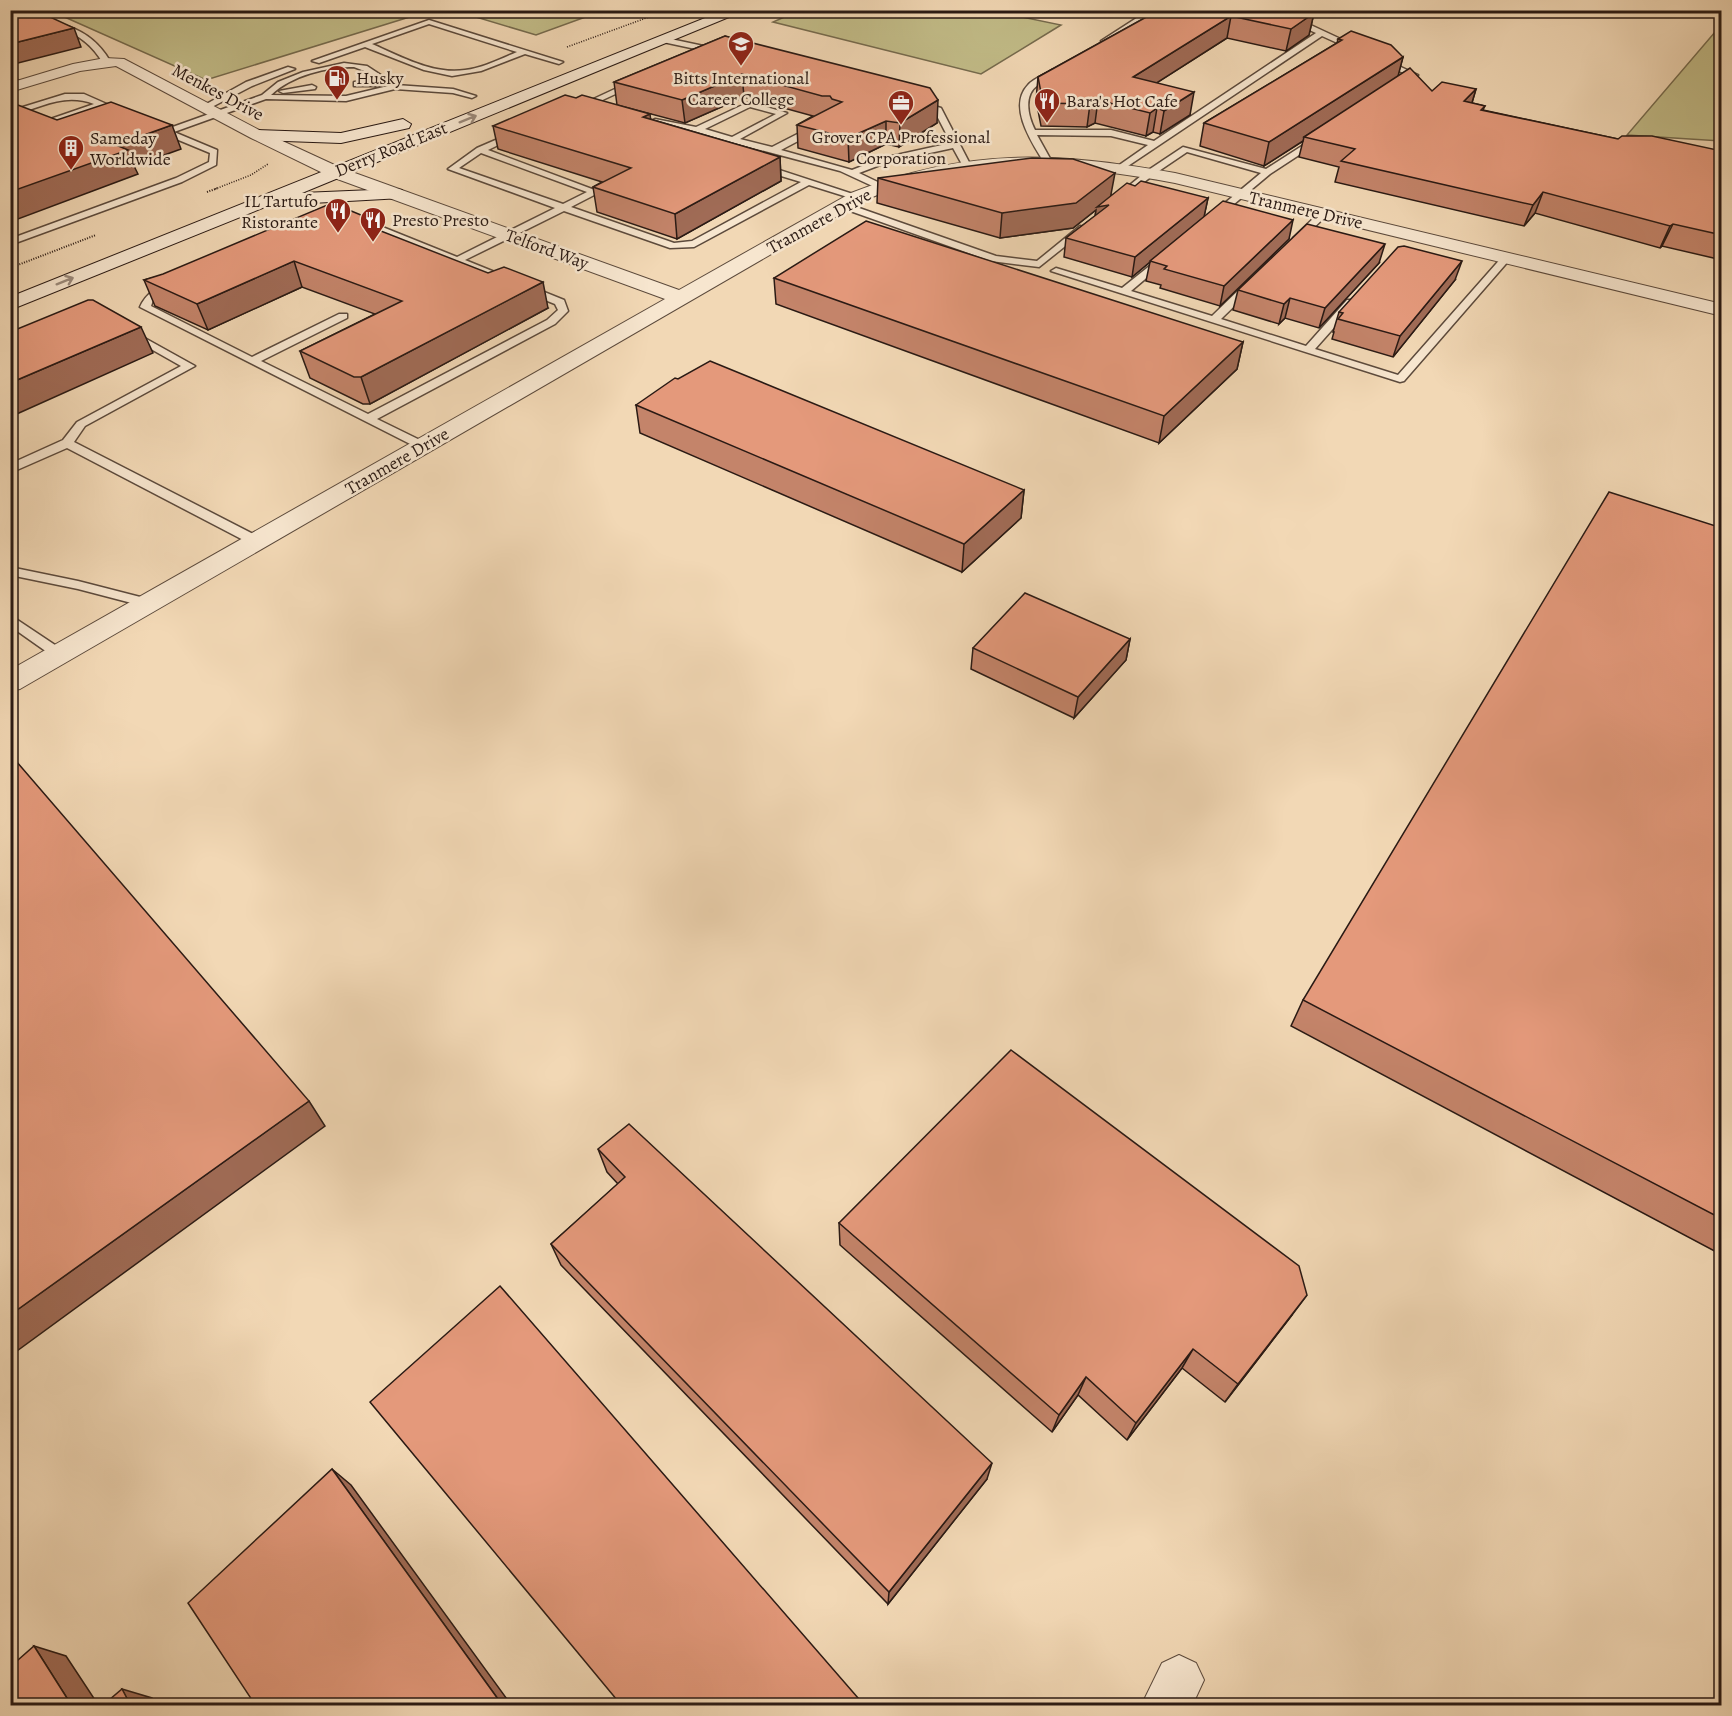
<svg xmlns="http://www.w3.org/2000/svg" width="1732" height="1716" font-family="Alegreya,serif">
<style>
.green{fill:#c2bc88;stroke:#766b4e;stroke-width:1.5}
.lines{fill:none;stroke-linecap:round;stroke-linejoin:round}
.service-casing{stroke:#5c4a3c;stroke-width:3}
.minor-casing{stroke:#5c4a3c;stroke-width:2}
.secondary-casing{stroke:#2a1a14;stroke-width:2}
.path-far1{stroke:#2a1a14;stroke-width:1.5;stroke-dasharray:1 1.5;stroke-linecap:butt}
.path{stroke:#2a1a14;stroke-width:2;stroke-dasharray:1 1.5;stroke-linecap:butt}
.service{fill:#f7e6cf;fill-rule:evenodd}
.minor{fill:#f7e6cf;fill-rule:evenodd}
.secondary{fill:#f7e6cf;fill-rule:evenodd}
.wall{fill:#c4846a;stroke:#2a1a14;stroke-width:1.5}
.shaded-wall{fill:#a06b56;stroke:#2a1a14;stroke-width:1.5}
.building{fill:#e4997b;stroke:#2a1a14;stroke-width:1.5}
.oneway{stroke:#9b8a7b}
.labels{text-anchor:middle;stroke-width:5;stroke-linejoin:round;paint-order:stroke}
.far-poi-label{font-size:18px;fill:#2a1a14;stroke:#f7e6cf;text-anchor:start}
.far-street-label{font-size:18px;fill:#2a1a14;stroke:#f7e6cf}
</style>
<rect width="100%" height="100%" fill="#f2d8b5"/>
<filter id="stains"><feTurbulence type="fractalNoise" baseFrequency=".00333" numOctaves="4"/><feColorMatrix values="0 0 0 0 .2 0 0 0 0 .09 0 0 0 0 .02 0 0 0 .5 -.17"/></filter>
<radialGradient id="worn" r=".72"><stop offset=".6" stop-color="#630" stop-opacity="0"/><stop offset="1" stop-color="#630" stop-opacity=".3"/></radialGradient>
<!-- green -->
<g class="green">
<polygon points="51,11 429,11 206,80"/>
<polygon points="456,11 602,11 536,35"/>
<polygon points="798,11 993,11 1061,25 981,74 773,22"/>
<polygon points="1721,25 1721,141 1627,135"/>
</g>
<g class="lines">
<!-- service casing -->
<g class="service-casing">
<g id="service">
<polygon points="1149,10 1158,10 1108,43 1101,41"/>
<path d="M1247,10h18l22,4 131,61 -10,8h-6v-4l6,-4 -86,-39 -200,134 -7,-2 33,-23 -37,-9 -74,-1 15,27 -7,2c-12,-20 -38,-57 -17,-79 6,-7 17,-10 24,-15l7,2c-6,6 -14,8 -21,13 -15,10 -10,31 -3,45h76l43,11 162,-108 -34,-15z"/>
<path d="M10,18c41,3 77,4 100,43l-7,2c-22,-37 -53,-38 -93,-41z"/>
<path d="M429,20l134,42 -4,2 -34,-10 -44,17 -29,5 -28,-6 -59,-23 -46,16 -7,-2zM429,24l88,28c-17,7 -34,16 -52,18 -32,5 -65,-14 -93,-26z"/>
<polygon points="666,38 713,48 717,50 706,55 702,53 705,51 663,42"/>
<path d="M344,63l23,3 29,19 57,4 23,7 -4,2 -19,-5 -58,-4 -49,12 -80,-2 -92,33 43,18 -1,15 -34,17 -172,63v-6l166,-61 33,-16 1,-9 -58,-24v-4l15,4 95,-34 16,-13 25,-10zM354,67l13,5 13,8 -23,2h-3v4h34l-42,10 -75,-1c21,-20 56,-28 83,-28z"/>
<polygon points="288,67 295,69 252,86 208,109 201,107 246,82"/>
<polygon points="10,77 24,83 25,85 21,87 10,82"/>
<polygon points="632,81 639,83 579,111 572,109"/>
<polygon points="312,85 316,87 315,89 283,93 279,91"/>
<path d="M65,94h19l43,19 -4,2 -22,-8 -59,21h-6v-4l58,-20c-30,-12 -54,4 -84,12v-5z"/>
<path d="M914,100l27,8 30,58 -1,2h-6l-11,-20 -65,14 -29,11 25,12v4l-3,1 -41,-19 -189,-50 4,-2 41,8 53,-25 38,11 -47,26 32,8 41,-21h6v4l-38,20 71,20 31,-12 68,-15 -16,-31 -21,-8zM750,107l26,7 -44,23 -27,-8z"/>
<path d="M514,132l7,2 -33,16 112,42 -29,15 103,36 18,-2 109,-59 -43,-13 -1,-2 4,-3 101,33 -5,3 -48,-15 -115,62 -24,1 -106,-37 -99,49 99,40 4,11 -13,13 -178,95 49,24 2,3 -6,4 -282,-143c5,-12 19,-24 33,-23v4l-20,12 -2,6 101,51 87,-43h8v4l-86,43 107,53 179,-94 11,-10 -3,-6 -206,-82 5,-3 11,1 92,37 98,-49 -107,-39 29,-21zM481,153l106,39 -24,12 -104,-36z"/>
<polygon points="1319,135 1323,138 1322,140 1270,174 1215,220 1207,218 1261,173 1187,152 1153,175 1122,200 1114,198 1147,171 1183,147 1266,169"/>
<polygon points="842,202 996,256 1037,261 1080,226 1088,228 1039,267 991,261 839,207 839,203"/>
<polygon points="1320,212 1328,214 1299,242 1293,242 1293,238"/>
<polygon points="1162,256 1170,258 1131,291 1212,316 1248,281 1256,281 1256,285 1221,319 1306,346 1347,300 1355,300 1355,304 1315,349 1398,375 1503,256 1511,258 1404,381 1400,382 1051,271 1056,268 1122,288"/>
<polygon points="132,331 195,366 85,426 74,442 261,538 262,541 261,544 251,544 67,448 10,473 10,464 63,440 77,422 181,366 128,336 127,334"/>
<polygon points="10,567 78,581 152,600 154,603 147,607 78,589 10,575"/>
<polygon points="10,615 64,651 66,654 64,657 54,657 10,626"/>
</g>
</g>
<!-- minor casing -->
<g class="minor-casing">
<g id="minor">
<path d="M105,58l19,1 139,73 78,36 338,122 172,-97c116,-46 203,-41 324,-20l547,131v12l-547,-133c-78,-14 -160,-25 -238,-8 -26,6 -50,16 -74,26l-843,488 -10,2v-21l655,-371 -336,-123 -78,-38 -135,-72 -36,5 -70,21v-9l63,-19z"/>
<polygon points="1179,1655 1196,1663 1204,1680 1192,1706 1141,1706 1162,1663"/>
</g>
</g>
<!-- secondary casing -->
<g class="secondary-casing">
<g id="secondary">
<polygon points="725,10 746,10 302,193 396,189 402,190 405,194 402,198 294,204 285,199 10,310 10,297"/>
<polygon points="403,119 411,124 409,128 341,143 257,140 249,135 257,130 341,133"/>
</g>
</g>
<!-- path-far1 -->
<g class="path-far1">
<polyline points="567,47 668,10"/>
<polyline points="215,189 251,175 268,164"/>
</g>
<!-- path -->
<g class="path">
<polyline points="207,192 218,188"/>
<polyline points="10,268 96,235"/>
</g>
<!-- service -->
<use href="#service" class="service"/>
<!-- minor -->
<use href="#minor" class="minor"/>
<!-- secondary -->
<use href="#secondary" class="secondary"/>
</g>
<!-- wall -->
<g class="wall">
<polygon points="1159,10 1314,13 1309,35 1286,51 1227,38 1156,83 1190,115 1160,134 1153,132 1146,136 1095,123 1087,127 1041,126 1036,100 1038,77"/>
<polygon points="725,36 937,123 899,147 886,144 849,162 798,148 797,125 813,116 744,97 685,123 617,105 614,82"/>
<polygon points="1338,39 1403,57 1398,75 1432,91 1476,89 1472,103 1485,106 1483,110 1618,139 1722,151 1722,260 1662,246 1660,248 1535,213 1524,226 1335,182 1339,167 1299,157 1303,141 1264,166 1200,146 1204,123 1337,43"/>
<polygon points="650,119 780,157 781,181 677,239 597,212 593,187 602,182 498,149 493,126"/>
<polygon points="878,178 1112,195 1135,186 1208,198 1204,216 1289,239 1220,306 1160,288 1161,285 1146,281 1150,262 1132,277 1064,257 1066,238 1095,216 1096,210 1073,228 1000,238 877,203"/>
<polygon points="373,220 375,229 548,308 370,404 363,404 310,378 300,351 375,314 302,287 208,330 155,306 144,280"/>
<polygon points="1379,263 1319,328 1285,318 1279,324 1233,310 1238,290"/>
<polygon points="774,278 1243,342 1237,369 1159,443 776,304"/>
<polygon points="1455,280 1393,357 1332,339 1334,332 1333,332 1339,312"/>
<polygon points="636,405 1024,490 1021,518 962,572 640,433"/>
<polygon points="1722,528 1722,1255 1291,1026 1303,1000"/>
<polygon points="1130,639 1126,660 1074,718 971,669 973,648"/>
<polygon points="598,1149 987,1479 888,1604 561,1265 551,1244 618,1184 607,1172"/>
<polygon points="839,1223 1292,1315 1225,1402 1182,1368 1127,1440 1078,1395 1052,1432 840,1245"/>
</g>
<!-- shaded-wall -->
<g class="shaded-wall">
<polygon points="1314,13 1309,35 1286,51 1291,29"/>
<polygon points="1231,16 1227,38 1130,100 1133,77"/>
<polygon points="74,28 81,47 10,65 10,44"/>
<polygon points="1403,57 1397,80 1304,137 1303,141 1264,166 1269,142"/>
<polygon points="742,74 744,97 685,123 682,100"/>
<polygon points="1476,89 1470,109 1464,101"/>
<polygon points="1194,92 1190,115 1160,134 1164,111"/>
<polygon points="938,100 937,123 899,147 900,123"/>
<polygon points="1098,100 1095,123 1087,127 1090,104"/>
<polygon points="1157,108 1153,132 1146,136 1150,113"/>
<polygon points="650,114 653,138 643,117"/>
<polygon points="886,121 886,144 849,162 848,138"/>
<polygon points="172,125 181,149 134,166 138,174 10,222 10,192 116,145"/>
<polygon points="780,157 781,181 677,239 675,214"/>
<polygon points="1115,173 1109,205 1094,226 1096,210 1073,228 1000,238 1002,213"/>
<polygon points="1543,192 1535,213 1524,226 1533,205"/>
<polygon points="1208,198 1204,217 1132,277 1135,257"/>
<polygon points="373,220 380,245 363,224"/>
<polygon points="1293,220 1289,239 1220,306 1224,286"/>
<polygon points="1673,224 1662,246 1660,248 1670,226"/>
<polygon points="1385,244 1379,263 1319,328 1325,308"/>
<polygon points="294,261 302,287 208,330 197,304"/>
<polygon points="1462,261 1455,280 1393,357 1400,336"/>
<polygon points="543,282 548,308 370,404 361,377"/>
<polygon points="1290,298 1285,318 1279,324 1284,304"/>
<polygon points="141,327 153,353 10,417 10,383"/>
<polygon points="1243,342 1237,369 1159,443 1164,416"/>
<polygon points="1024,490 1021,518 962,572 964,544"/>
<polygon points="1130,639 1126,660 1074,718 1078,697"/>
<polygon points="309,1101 325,1126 10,1356 10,1315"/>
<polygon points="1307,1295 1292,1315 1225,1402 1238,1384"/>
<polygon points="1193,1349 1182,1368 1127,1440 1136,1423"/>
<polygon points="1086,1377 1078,1395 1052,1432 1059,1415"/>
<polygon points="992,1463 987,1479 888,1604 889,1592"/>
<polygon points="332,1469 351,1485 512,1706 503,1706"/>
<polygon points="34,1646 66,1656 99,1706 72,1706"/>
<polygon points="122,1689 152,1698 156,1706 131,1706"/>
</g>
<!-- building -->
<g class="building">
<polygon points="22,10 35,10 74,28 10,44 10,13"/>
<polygon points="1159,10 1308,10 1314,13 1291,29 1231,16 1133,77 1194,92 1164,111 1157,108 1150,113 1098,100 1090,104 1043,103 1038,77"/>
<polygon points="1351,31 1391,45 1403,57 1269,142 1204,123 1342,40 1338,39"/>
<polygon points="725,36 930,88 938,100 900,123 886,121 848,138 797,125 842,102 832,99 830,96 822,96 742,74 682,100 614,82"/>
<polygon points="1410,68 1432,91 1442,82 1476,89 1464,101 1485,106 1481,110 1618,139 1622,136 1652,136 1722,151 1722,235 1673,224 1670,226 1543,192 1533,205 1341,161 1355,149 1304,137"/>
<polygon points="565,95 576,98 582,95 650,114 643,117 780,157 675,214 593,187 631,168 493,126"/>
<polygon points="10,102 57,120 111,102 172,125 116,145 128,150 10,192"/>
<polygon points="1032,158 1073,159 1115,173 1076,203 1002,213 878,178"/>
<polygon points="1141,181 1208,198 1135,257 1066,238 1109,205 1097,207 1127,183 1135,186"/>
<polygon points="1223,201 1293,220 1224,286 1164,269 1167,266 1150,261"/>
<polygon points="332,203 373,220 363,224 488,273 504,267 543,282 361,377 354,377 300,351 402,301 294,261 197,304 144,280 163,274"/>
<polygon points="866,221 1243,342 1164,416 774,278"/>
<polygon points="1307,224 1385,244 1325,308 1290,298 1284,304 1238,290"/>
<polygon points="1404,246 1462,261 1400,336 1338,319 1343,313 1339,312 1398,247"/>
<polygon points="88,300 93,300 141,327 10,383 10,332"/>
<polygon points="710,361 1024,490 964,544 636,405 675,378 678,379"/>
<polygon points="1609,492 1722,528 1722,1219 1303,1000"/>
<polygon points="1025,593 1130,639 1078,697 973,648"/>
<polygon points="10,754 309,1101 10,1315"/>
<polygon points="1011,1050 1299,1266 1307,1295 1238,1384 1193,1349 1136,1423 1086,1377 1059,1415 839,1223"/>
<polygon points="629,1124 992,1463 889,1592 551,1244 625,1177 598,1149"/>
<polygon points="500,1286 865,1706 622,1706 370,1402"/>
<polygon points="332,1469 503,1706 256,1706 188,1603"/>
<polygon points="34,1646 72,1706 10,1706 10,1667"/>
<polygon points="122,1689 131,1706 102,1706"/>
</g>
<!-- one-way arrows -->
<defs><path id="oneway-shaft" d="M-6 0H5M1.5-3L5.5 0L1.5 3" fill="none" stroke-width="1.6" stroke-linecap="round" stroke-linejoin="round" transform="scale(1.5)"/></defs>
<g class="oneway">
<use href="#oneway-shaft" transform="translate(468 119) rotate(-22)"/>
<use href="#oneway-shaft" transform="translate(65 281) rotate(-22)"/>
</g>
<!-- icons -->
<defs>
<g id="university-pin" transform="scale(1.35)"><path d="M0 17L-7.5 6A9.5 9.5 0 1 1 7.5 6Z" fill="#8f2418" stroke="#f7e6cf"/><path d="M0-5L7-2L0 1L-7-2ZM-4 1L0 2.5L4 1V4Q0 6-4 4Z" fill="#fff"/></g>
<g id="fuel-pin" transform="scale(1.35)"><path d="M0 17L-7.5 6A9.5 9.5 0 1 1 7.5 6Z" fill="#8f2418" stroke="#f7e6cf"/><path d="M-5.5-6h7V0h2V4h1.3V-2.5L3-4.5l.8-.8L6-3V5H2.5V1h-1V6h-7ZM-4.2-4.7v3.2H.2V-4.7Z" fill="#fff"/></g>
<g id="restaurant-pin" transform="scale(1.35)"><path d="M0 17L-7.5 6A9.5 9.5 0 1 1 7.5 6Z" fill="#8f2418" stroke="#f7e6cf"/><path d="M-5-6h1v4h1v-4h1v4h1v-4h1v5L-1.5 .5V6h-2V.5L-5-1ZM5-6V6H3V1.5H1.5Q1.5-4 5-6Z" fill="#fff"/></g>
<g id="office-pin" transform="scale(1.35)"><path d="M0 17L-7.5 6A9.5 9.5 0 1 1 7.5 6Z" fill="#8f2418" stroke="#f7e6cf"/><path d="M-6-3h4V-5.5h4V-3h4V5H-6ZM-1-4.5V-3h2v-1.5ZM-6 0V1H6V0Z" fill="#fff"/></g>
<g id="building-pin" transform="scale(1.35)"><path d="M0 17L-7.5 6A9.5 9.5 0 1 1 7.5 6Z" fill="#8f2418" stroke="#f7e6cf"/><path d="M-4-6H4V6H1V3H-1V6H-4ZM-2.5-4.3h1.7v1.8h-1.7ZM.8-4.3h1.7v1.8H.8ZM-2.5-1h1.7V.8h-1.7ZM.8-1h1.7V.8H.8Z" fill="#fff"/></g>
</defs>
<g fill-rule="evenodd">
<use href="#university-pin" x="741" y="44"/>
<use href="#fuel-pin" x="337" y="78"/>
<use href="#restaurant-pin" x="1047" y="101"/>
<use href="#office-pin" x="901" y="103"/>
<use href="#building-pin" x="71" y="148"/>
<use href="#restaurant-pin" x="338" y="211"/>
<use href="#restaurant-pin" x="373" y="220"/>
</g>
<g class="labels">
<!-- far-poi labels -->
<g class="far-poi-label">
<text x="356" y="84">Husky</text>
<text x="741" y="84" text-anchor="middle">Bitts International<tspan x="741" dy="21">Career College</tspan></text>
<text x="1066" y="107">Bara's Hot Cafe</text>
<text x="901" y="143" text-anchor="middle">Grover CPA Professional<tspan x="901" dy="21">Corporation</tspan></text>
<text x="90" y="144">Sameday<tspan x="90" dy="21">Worldwide</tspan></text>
<text x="318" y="207" text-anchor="end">IL Tartufo<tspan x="318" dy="21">Ristorante</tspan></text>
<text x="392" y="226">Presto Presto</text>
</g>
<!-- far-street labels -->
<g class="far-street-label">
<text transform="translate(218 92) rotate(28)" y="6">Menkes Drive</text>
<text transform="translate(391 149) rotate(-22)" y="6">Derry Road East</text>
<text transform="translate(1306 210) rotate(13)" y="6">Tranmere Drive</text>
<text transform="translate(819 221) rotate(-29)" y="6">Tranmere Drive</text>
<text transform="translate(547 249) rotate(20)" y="6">Telford Way</text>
<text transform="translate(397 461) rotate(-30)" y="6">Tranmere Drive</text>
</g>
</g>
<!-- margin -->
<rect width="1732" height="1716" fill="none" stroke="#f2d8b5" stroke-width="36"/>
<rect x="12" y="12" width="1708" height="1692" fill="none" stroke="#2a1a14" stroke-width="3"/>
<rect x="18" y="18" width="1696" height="1680" fill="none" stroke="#2a1a14" stroke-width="1.5"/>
<rect width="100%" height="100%" filter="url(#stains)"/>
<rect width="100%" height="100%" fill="url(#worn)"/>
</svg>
